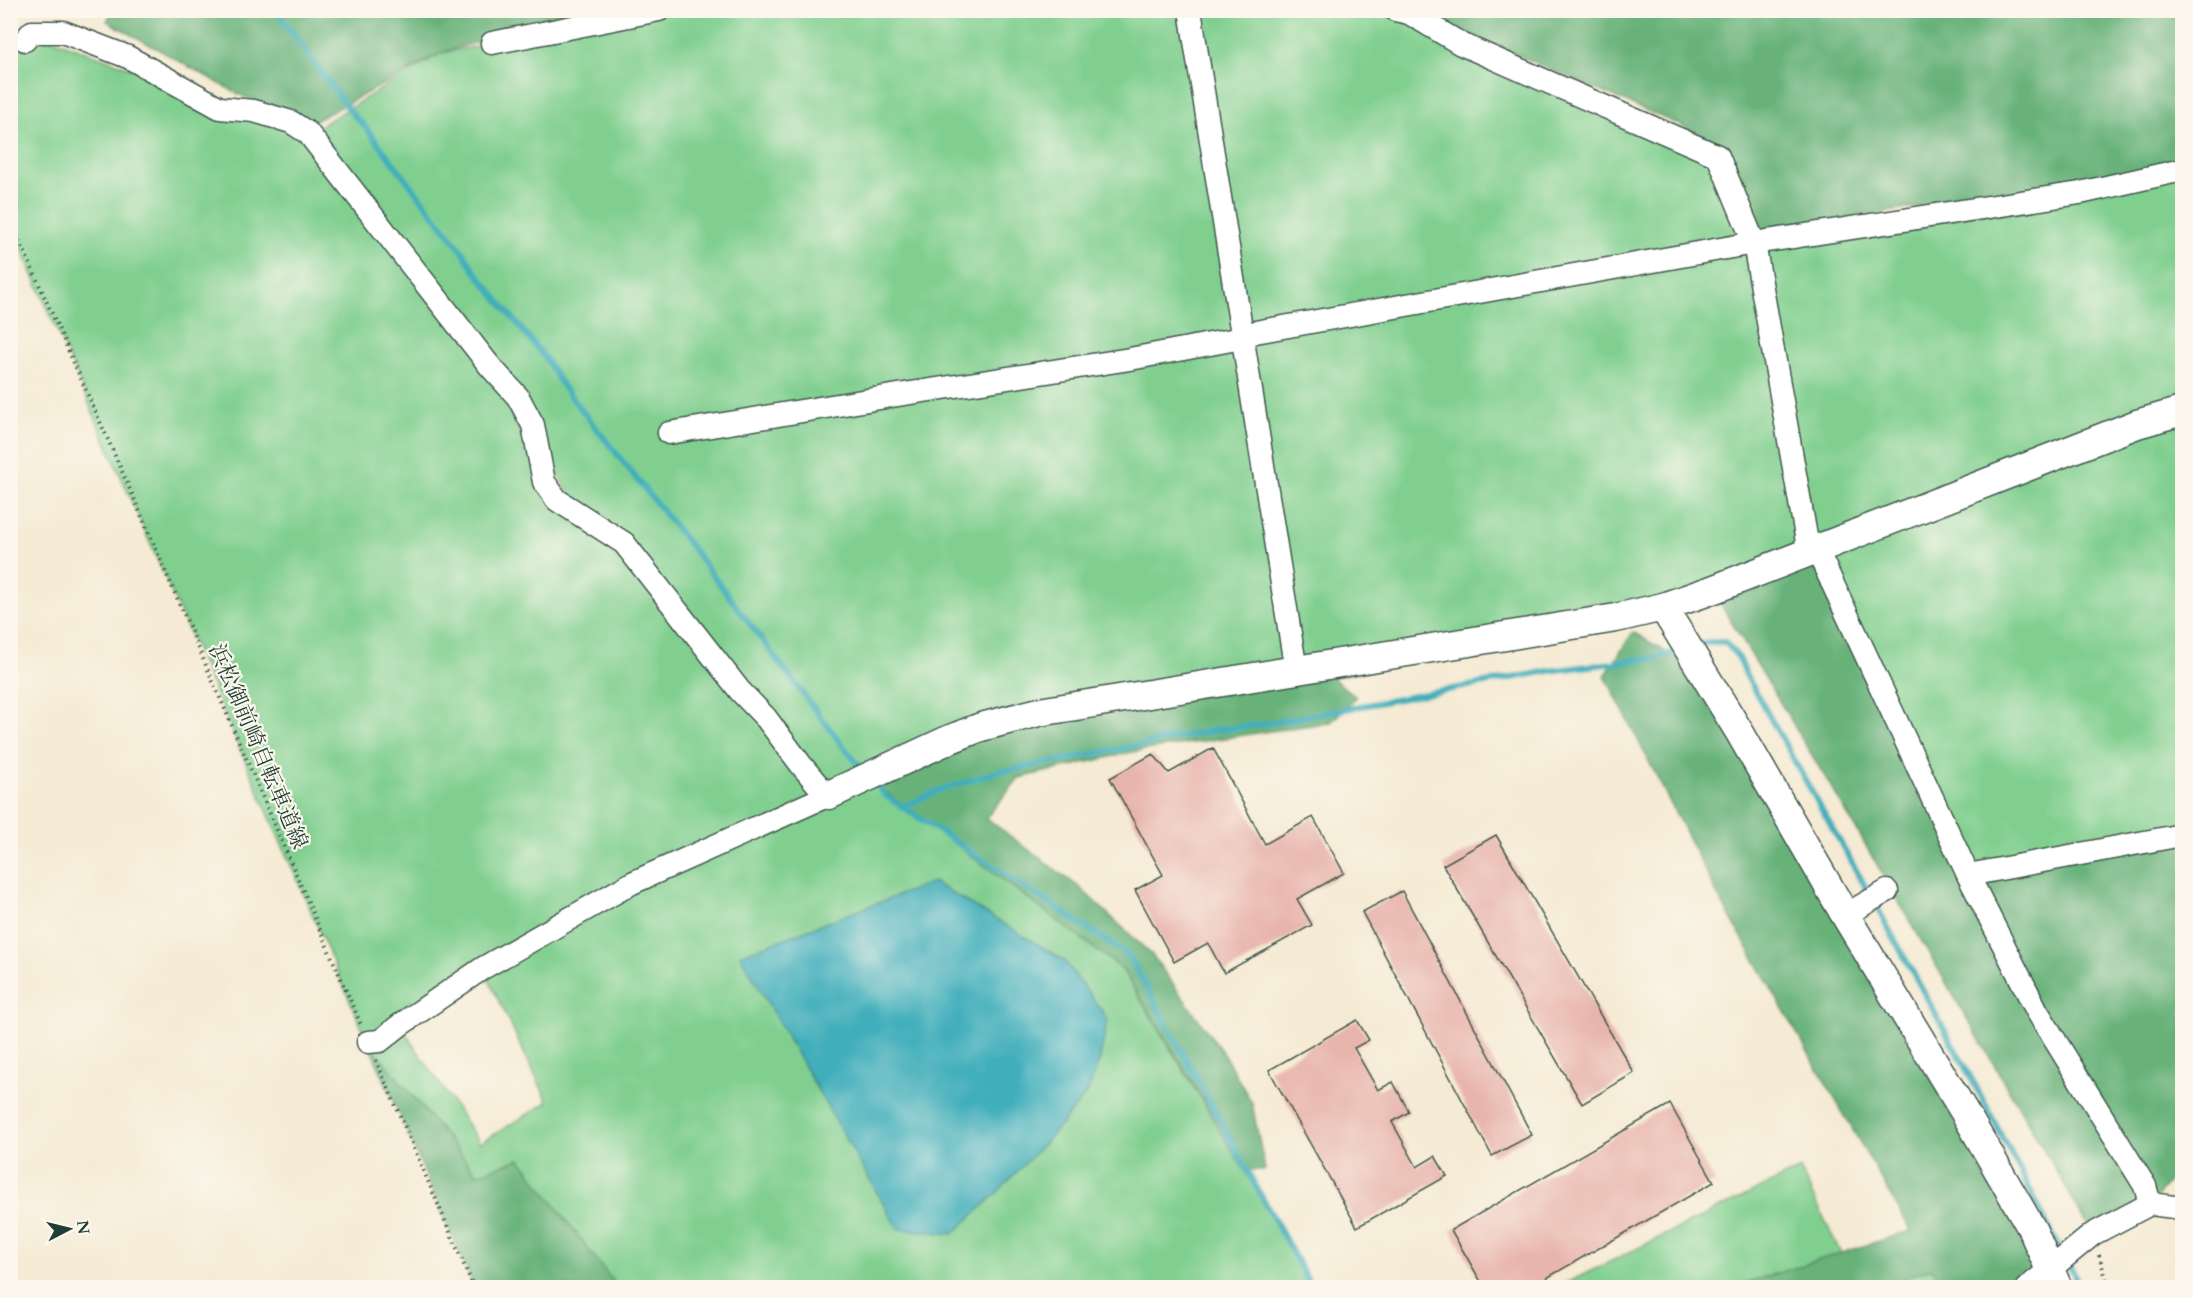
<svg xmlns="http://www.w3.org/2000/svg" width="2193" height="1298" font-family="Cardo,'Noto Serif JP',serif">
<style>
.green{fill:#80cf8f;stroke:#508662;stroke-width:1.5;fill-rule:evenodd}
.forest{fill:#68b27a;stroke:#447857;stroke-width:1.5}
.water{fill:#3faebb;stroke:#2f7678;stroke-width:1.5}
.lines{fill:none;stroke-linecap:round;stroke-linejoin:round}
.stream{stroke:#3faebb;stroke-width:6}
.building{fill:#e8b5ac}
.minor-casing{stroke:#3f574c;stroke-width:25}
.tertiary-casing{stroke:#3f574c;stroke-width:31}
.path{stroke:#3f574c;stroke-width:4;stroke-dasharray:1.5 4.5;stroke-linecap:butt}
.minor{stroke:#fff;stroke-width:22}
.tertiary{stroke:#fff;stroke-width:28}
.labels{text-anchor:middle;stroke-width:4.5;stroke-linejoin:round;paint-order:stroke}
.street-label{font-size:22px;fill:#1f3d34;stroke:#fbf7ec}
</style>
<rect width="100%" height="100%" fill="#fbf7ec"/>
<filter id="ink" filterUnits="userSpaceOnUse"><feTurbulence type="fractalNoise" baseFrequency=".0167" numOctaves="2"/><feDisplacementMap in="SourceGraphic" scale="12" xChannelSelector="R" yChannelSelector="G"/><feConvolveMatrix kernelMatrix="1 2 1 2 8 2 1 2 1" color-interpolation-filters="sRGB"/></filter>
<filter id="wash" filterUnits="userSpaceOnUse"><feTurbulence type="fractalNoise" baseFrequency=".008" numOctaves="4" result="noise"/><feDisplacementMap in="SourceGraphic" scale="24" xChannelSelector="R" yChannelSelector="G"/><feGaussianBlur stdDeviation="1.35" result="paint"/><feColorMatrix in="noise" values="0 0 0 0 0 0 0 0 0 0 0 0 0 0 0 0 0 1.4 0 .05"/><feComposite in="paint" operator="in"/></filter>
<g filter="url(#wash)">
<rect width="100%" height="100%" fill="#f5ead3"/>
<!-- green -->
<g class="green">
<path d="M1387,10l331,146 37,87 427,-75v667l-203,38 -170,-320 -146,54 -787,168 246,194 193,318h-840l-464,-1062 -1,-165 22,-28 276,101 133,-80 226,-42zM493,375l40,50 40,78 -29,-21zM484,970l64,132 -68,41 -80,-118z"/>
<polygon points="1800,1169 1845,1262 1756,1287 1556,1288"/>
<polygon points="1937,1266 1947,1288 1879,1288"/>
</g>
<!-- forest -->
<g class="forest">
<polygon points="112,10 628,11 518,29 441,53 313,122 240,95 107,21"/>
<polygon points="1416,11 2182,11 2182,166 1759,232 1728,146"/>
<polygon points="1809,553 1979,873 2182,836 2182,1166 2150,1204 2093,1234 1845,810 1712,590"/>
<polygon points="1633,632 1704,675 2042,1276 2027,1287 1944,1287 1932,1268 1879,1287 1733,1287 1911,1231 1718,896 1605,676"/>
<polygon points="1331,665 1335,680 1356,697 1331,722 1132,752 1019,778 986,818 1079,887 1152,955 1223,1053 1252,1103 1265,1170 1247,1170 1122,969 866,777 981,727"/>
<polygon points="368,1042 477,1174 520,1159 617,1287 474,1287"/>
</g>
<!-- water -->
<polygon class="water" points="933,882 1064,960 1108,1019 1100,1059 1088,1091 1062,1124 999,1191 953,1234 898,1229 740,955"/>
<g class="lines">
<!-- stream -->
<g class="stream">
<polyline points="275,10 354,116 363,124 463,252 474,270 545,358 564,388 692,548 842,745 864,771"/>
<polyline points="1695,646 1708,642 1725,642 1739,658 1746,675 1870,895"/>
<polyline points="875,783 886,796 1125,953 1133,963 1312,1288"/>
<polyline points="903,807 940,790 1003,770 1005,771 1216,730 1265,724 1549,671 1654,658 1679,651"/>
<polyline points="1875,904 1981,1096 2062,1252"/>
<polyline points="2067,1261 2081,1288"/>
</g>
</g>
<g id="blocks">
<!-- building -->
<g class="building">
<polygon points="1213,748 1265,844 1313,817 1344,873 1297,899 1312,925 1224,973 1208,943 1174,962 1135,890 1163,875 1110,778 1153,754 1169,773"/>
<polygon points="1496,835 1634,1073 1582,1104 1443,865"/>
<polygon points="1402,891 1532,1135 1492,1156 1362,912"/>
<polygon points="1357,1020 1369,1040 1354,1048 1378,1090 1393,1082 1409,1112 1392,1122 1417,1167 1435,1156 1447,1176 1357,1227 1269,1070"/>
<polygon points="1670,1104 1714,1182 1531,1287 1484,1287 1451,1230"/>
</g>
</g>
</g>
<g filter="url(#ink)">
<use href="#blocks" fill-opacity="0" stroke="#3f574c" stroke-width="1.5"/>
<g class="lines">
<!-- minor casing -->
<g class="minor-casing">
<g id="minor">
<polyline points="1190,10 1296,671"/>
<polyline points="1395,10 1409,13 1461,44 1718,156 1754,243 1809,553"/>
<polyline points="25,40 32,32 63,32 128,57 220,108 254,111 291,122 308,133 489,365 518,397 533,425 544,482 557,500 624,543 740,691 766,718 802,766 823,791 829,795 632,883 483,968 400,1025 380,1041 368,1042"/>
<polyline points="492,43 659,10"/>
<polyline points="669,433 898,395 1130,359 1242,338 1255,332 1754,243 2080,193 2182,170"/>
<polyline points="1817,550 1969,877 2037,1011 2145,1186 2150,1204"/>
<polyline points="1969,877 1979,873 2182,835"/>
<polyline points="1845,915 1887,891"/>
<polyline points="2027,1288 2093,1234 2150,1204 2182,1208"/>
</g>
</g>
<!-- tertiary casing -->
<g class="tertiary-casing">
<g id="tertiary">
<polyline points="1663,607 1740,733 1845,915 1968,1118 2032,1229 2058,1288"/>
<polyline points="829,795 948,740 981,727 1039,712 1616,618 1663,607 1712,590 2137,424 2182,411"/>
</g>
</g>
<!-- path -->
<g class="path">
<polyline points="10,219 136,503 361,1025"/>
<polyline points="376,1060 474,1288"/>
<polyline points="2099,1255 2109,1288"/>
</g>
<!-- minor -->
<use href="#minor" class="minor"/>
<!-- tertiary -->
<use href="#tertiary" class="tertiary"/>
</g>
</g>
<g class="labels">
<!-- street labels -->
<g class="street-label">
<text transform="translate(259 746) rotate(67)" y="8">浜松御前崎自転車道線</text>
</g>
</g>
<!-- margin -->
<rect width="2193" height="1298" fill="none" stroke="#fbf7ec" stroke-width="36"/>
<!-- north arrow -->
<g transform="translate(69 1229) rotate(83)" stroke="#fbf7ec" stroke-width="4.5" paint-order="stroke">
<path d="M0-4.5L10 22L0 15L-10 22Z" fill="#1f3d34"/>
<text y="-9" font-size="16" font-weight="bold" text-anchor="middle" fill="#1f3d34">N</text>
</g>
</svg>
